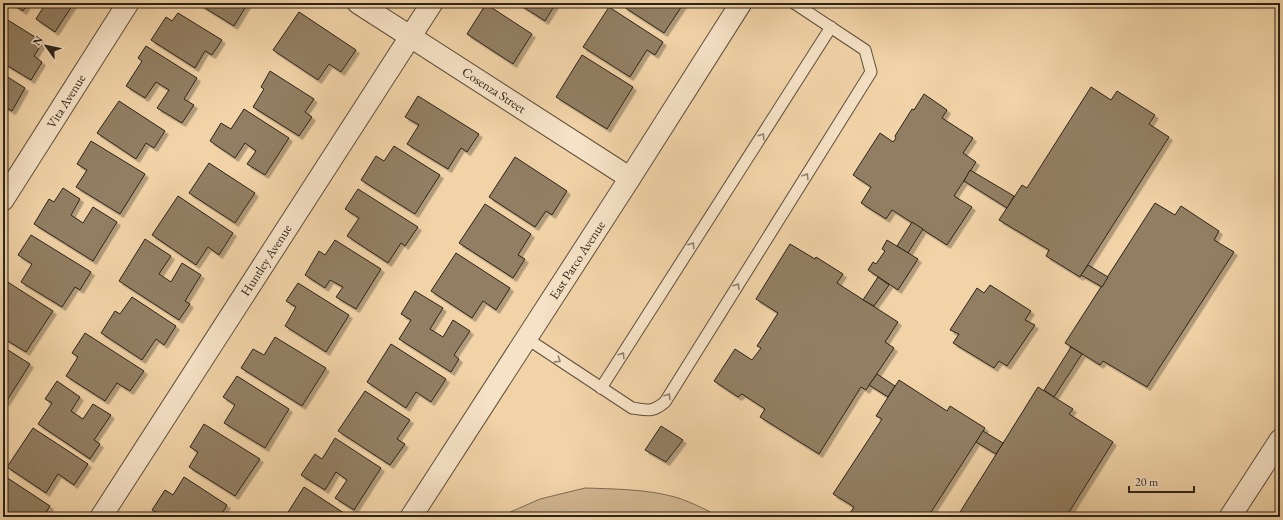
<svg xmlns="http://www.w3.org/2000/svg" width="1283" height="520" font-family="'EB Garamond',serif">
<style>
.green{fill:#d0b58f;stroke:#7e6c54}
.building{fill:#927f63;stroke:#2c2319;filter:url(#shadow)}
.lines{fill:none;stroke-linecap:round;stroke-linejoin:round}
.service-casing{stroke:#5d4f3c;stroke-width:13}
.minor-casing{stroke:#5d4f3c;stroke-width:23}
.service{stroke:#f6e2c6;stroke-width:11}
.minor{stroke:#f6e2c6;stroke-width:21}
.oneway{stroke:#918270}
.labels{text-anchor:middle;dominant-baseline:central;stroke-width:3;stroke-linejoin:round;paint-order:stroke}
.street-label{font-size:13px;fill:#2c2319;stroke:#f6e2c6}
</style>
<defs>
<filter id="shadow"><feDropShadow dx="3.5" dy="3.5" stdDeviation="0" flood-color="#0004"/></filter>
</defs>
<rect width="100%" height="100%" fill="#f1d3a7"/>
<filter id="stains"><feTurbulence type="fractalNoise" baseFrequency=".005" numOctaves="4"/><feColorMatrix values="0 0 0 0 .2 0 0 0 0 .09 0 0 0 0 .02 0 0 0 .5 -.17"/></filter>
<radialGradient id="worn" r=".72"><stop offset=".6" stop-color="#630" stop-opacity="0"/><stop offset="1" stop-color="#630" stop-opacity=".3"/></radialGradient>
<path class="green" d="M585,488C614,489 643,489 671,496C685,499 707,510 720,517H499L540,499Z"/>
<g class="building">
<polygon points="11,3 28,3 23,11"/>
<polygon points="46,3 74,3 55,32 36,19"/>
<polygon points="197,3 248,3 234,26"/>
<polygon points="517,3 556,3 545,21"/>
<polygon points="626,3 684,3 664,33 624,7"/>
<polygon points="486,4 532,34 513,64 467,34"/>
<polygon points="609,7 663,42 655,55 647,50 630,77 583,47"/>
<polygon points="299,12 356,50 341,72 329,64 318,80 273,50"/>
<polygon points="178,13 222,40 212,55 205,51 195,68 151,40 166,17 172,21"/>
<polygon points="3,17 43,42 34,56 42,62 31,80 3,63"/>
<polygon points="146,46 197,78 184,99 194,105 182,123 157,108 169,90 156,82 145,98 126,86 142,61 138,58"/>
<polygon points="582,55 633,87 607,129 556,97"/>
<polygon points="270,71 314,99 305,112 312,117 299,136 253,107 264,89 261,87"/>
<polygon points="3,74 25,88 12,111 3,106"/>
<polygon points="1091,87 1111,100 1117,91 1155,115 1149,124 1169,137 1080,277 1046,256 1049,250 999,220 1022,185 1027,188"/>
<polygon points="924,94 947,110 942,118 973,138 963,153 976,162 954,196 972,207 947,245 892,210 886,219 861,203 871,187 853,175 880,133 893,142 896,138 895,136 912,109 914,110"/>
<polygon points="418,96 479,134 467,152 461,148 448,169 407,144 419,125 405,117"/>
<polygon points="119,101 165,131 154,148 146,143 136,159 97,133"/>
<polygon points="244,109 289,138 265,175 247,164 256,151 245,143 235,158 210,141 221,123 231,129"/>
<polygon points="91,141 145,174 120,214 76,187 87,170 77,164"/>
<polygon points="394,146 440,175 415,214 361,180 376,156 384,161"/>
<polygon points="515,157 567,191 552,215 546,211 535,227 489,197"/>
<polygon points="209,163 255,193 235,223 189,193"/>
<polygon points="970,170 1014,196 1007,208 964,181"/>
<polygon points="63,188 80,199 71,215 83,223 93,207 117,222 93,261 34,224 49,199 54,202"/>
<polygon points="358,189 418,227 405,246 401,243 388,263 347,236 359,218 345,209"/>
<polygon points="178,196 233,233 219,255 208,247 196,265 152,235"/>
<polygon points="1155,203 1175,215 1181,206 1219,231 1214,240 1234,252 1147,387 1103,361 1100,365 1065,343"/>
<polygon points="485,204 531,234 518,255 525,259 513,278 459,243"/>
<polygon points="912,222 923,229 908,253 897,246"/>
<polygon points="31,235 91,272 80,290 75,287 62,307 21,282 32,264 18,255"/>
<polygon points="145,239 171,256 159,274 171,282 182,263 201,275 185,301 190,304 179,320 119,281"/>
<polygon points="335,240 381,269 356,309 336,297 343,287 330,280 325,288 305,275 319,251 325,255"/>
<polygon points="887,240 918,259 898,290 868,270 873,262 876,264 885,251 882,249"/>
<polygon points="790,244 815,259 816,257 843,274 837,283 898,322 885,342 894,348 866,390 861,387 819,454 760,417 765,409 742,394 738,397 714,381 735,349 752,360 761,348 757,346 778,313 756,299"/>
<polygon points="456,253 510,288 496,310 483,301 472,318 431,291"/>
<polygon points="1088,265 1108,277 1102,287 1081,275"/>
<polygon points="878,277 889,285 874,306 863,300"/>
<polygon points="3,279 53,311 26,352 3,338"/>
<polygon points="298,283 349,315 326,352 285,326 296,307 286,301"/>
<polygon points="990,285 1031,311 1025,320 1035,325 1007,366 999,361 994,368 953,343 959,334 950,330 977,288 984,293"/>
<polygon points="415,291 443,308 430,329 443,337 453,320 470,331 454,355 459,359 451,372 399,339 411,320 401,314"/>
<polygon points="132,297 176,326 164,345 156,339 142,360 101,333 115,311 120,314"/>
<polygon points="85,333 144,371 130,391 117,383 105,401 66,376 78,357 72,353"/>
<polygon points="275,337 326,368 302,406 241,368 253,349 264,355"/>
<polygon points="391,344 446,379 431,402 416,392 406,408 367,382"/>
<polygon points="1071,347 1082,354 1054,397 1044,390"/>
<polygon points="8,350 30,364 6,402 3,400 3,357"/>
<polygon points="877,374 895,386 888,397 869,385"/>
<polygon points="237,376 289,409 265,448 224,423 235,405 223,397"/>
<polygon points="899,380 947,411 950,406 985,428 928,517 849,517 848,516 854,507 833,494 882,419 876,416"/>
<polygon points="57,381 80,397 71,411 83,419 93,404 111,415 94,440 100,444 90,459 38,424 52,403 45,399"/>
<polygon points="1038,387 1073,409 1069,414 1113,442 1066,517 957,517"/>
<polygon points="365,391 410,420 397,439 405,444 390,465 338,431"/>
<polygon points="204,424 260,459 235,496 189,467 198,452 190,447"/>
<polygon points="661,426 683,440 666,462 645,450"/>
<polygon points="33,428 88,464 74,485 58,474 46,493 7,467"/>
<polygon points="983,431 1003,443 996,454 976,442"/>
<polygon points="335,438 381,468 354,510 335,498 347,480 336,472 325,490 301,475 315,454 322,459"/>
<polygon points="6,477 50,506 43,517 3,517 3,481"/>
<polygon points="184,477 227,505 220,517 164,517 152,510 165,490 173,495"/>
<polygon points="304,487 350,517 285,517"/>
</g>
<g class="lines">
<g class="service-casing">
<g id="service">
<path d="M526,338L632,408C647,410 652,413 665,402L871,72L865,50L794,3"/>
<polyline points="601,388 831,27"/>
</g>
</g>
<g class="minor-casing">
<g id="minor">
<polyline points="358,3 630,178"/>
<polyline points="3,200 128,3"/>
<polyline points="101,517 432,3"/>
<polyline points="411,517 630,178 741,3"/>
<polyline points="1230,517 1280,440"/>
</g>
</g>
<use href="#service" class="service"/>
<use href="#minor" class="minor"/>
</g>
<defs><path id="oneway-chevron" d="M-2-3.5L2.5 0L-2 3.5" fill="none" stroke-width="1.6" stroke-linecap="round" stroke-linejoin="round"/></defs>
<g class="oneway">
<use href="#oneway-chevron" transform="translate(762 136) rotate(-57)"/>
<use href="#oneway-chevron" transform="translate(806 176) rotate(-58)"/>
<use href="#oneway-chevron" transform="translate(692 245) rotate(-57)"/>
<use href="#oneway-chevron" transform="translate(737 286) rotate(-58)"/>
<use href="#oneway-chevron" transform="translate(622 355) rotate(-57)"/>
<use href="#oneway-chevron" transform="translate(558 360) rotate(33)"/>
<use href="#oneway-chevron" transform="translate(668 396) rotate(-58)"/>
</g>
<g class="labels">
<g class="street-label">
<text transform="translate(494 90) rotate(33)">Cosenza Street</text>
<text transform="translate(66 101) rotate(-58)">Vita Avenue</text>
<text transform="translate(266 260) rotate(-57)">Huntley Avenue</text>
<text transform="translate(577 260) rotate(-57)">East Parco Avenue</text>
</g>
</g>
<rect width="1283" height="520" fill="none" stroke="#f1d3a7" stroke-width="16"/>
<rect x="4" y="4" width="1275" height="512" fill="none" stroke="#2c2319" stroke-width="2"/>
<rect x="8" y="8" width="1267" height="504" fill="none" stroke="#2c2319"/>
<g transform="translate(46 46) rotate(303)" stroke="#f6e2c6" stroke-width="3" paint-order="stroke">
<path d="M0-3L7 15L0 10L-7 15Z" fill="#2c2319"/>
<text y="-6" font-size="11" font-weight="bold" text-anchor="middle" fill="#2c2319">N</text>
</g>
<path d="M1129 486v6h65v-6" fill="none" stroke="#2c2319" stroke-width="2"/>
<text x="1135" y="486" font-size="12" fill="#2c2319" stroke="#f6e2c6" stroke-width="3" paint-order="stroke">20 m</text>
<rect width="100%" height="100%" filter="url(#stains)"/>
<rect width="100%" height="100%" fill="url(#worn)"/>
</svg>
